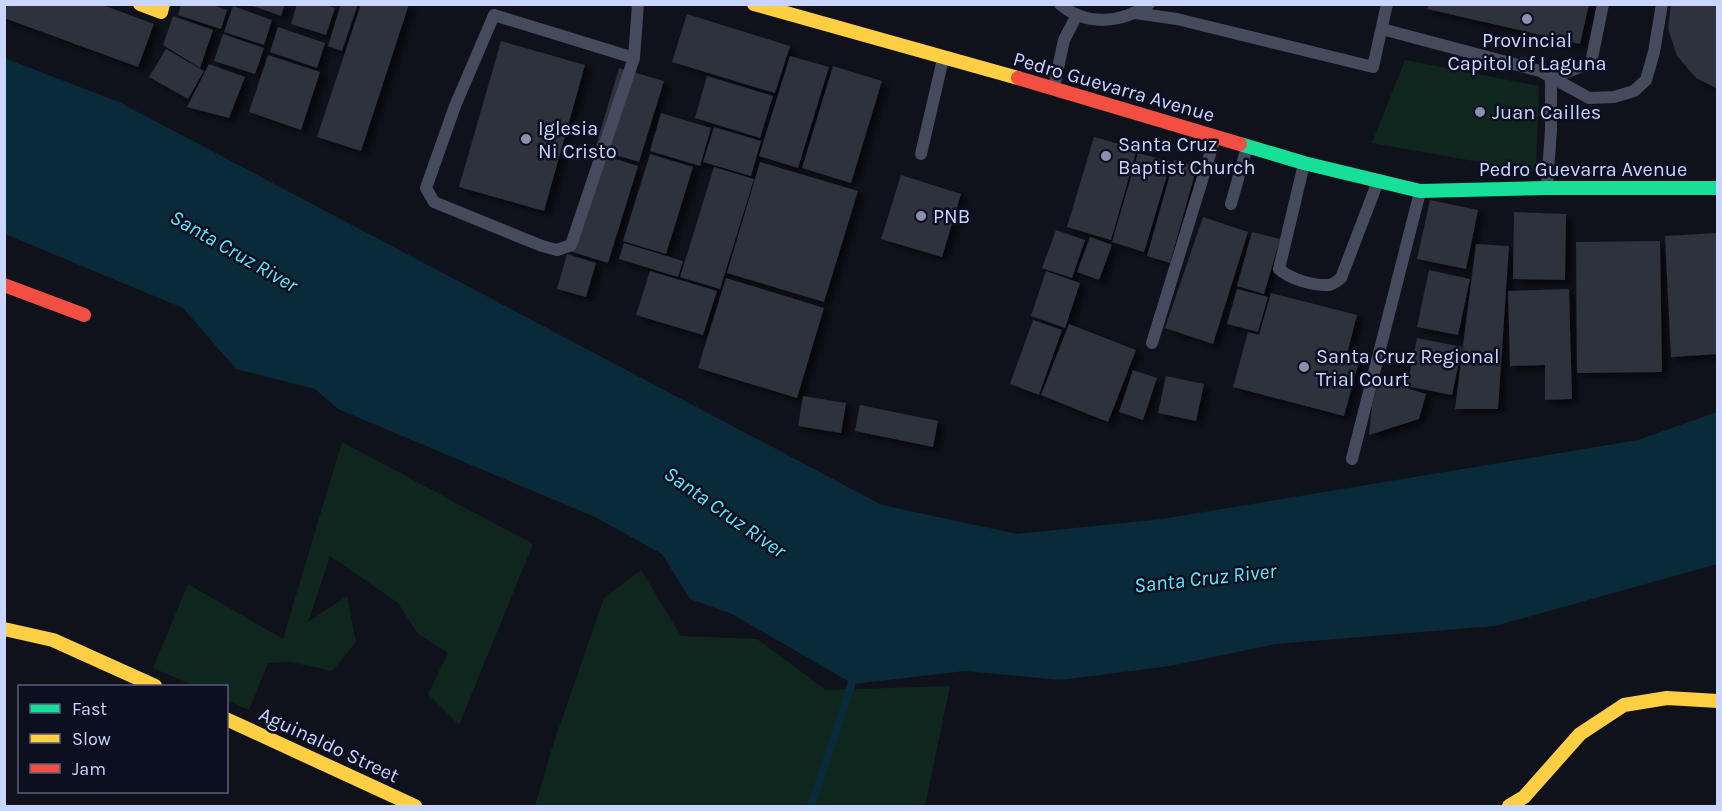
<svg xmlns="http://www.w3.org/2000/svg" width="1722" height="811" font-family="Karla,sans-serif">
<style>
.green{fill:#0f261f}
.water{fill:#092a39}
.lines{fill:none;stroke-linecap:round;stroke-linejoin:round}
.stream{stroke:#092a39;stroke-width:8}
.building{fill:#2d303e;filter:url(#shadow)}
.lane{stroke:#454b5c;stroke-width:12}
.fast{stroke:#16e098;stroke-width:14}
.slow{stroke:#ffcf43;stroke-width:14}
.jam{stroke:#f24e42;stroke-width:14}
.poi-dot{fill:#8991af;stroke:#0c0f1f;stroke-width:2}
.labels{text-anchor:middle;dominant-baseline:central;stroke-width:5;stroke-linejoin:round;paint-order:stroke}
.poi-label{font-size:20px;fill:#cad6ff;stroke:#0c0f1f;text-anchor:start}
.street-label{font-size:20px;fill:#cad6ff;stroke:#0c0f1f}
.water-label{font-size:21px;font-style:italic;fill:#58eaff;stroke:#0c0f1f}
</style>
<defs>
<filter id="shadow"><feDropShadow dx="6" dy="4" stdDeviation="3" flood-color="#0009"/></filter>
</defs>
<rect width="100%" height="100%" fill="#10121b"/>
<g class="green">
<polygon points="1405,60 1539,86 1536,172 1372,143"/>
<polygon points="342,442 533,544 459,725 428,694 448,653 418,634 398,603 330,556 308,622 347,596 356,642 332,671 291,662 268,663 249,710 227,700 226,686 195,686 153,668 188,584 283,639"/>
<polygon points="641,570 681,636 757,639 826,690 950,686 925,806 535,806 552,748 604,598"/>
</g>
<polygon class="water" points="4,58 119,102 882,505 1017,534 1162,519 1638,440 1717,412 1717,564 1495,626 1275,644 1170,666 1060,680 965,671 853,684 732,614 690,599 662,554 595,517 338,409 315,389 236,369 183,308 5,234"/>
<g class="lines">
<polyline class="stream" points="811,806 855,674"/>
</g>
<g class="building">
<polygon points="4,4 100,4 154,24 138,67 4,18"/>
<polygon points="181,4 211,4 227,10 221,29 178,15"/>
<polygon points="247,4 285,4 281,16"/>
<polygon points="297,4 323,4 335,8 326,35 291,24"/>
<polygon points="341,4 358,4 342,51 328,46"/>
<polygon points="361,4 409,4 361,151 317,137"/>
<polygon points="1429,4 1589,4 1580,44 1427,9"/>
<polygon points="1671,4 1718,4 1718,89 1696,78 1677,56 1668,28"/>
<polygon points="233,6 272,20 264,45 224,32"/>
<polygon points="687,14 790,46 775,93 672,62"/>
<polygon points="173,16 213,30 200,68 163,45"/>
<polygon points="278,27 325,43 317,68 270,52"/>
<polygon points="223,34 264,48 255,74 214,61"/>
<polygon points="501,41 585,65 544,211 459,187"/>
<polygon points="166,49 204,71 188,99 149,77"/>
<polygon points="268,55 320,72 301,130 249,112"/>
<polygon points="790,56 829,67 798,168 759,156"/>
<polygon points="209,64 245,77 229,118 187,107"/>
<polygon points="833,66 882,81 851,183 802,168"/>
<polygon points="619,68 664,81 639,162 595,149"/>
<polygon points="707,76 773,96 760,138 695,118"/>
<polygon points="661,113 711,128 700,166 650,151"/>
<polygon points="714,127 761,141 751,176 703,162"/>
<polygon points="1094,137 1137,149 1111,240 1067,227"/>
<polygon points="596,153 638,166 608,263 566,250"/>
<polygon points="1138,153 1171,162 1144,252 1112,242"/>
<polygon points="650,154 693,167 666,254 623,241"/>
<polygon points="1174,160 1197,166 1170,263 1147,256"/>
<polygon points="760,162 858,191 824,302 727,273"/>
<polygon points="714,167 754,179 720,289 680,277"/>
<polygon points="901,175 961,194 942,257 881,239"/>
<polygon points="1430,200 1478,210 1466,269 1417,259"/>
<polygon points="1514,212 1566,214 1565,280 1513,279"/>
<polygon points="1203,217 1248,232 1213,344 1165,328"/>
<polygon points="1056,230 1085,240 1072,278 1042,268"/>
<polygon points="1252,232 1280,239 1264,294 1237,286"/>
<polygon points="1718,233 1718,354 1671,357 1665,236"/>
<polygon points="1090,237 1112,245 1099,280 1077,272"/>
<polygon points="1660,241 1662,372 1577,373 1576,242"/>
<polygon points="624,243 683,261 678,277 619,259"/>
<polygon points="1476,244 1509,246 1498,409 1455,409"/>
<polygon points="567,254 596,263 586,297 557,289"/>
<polygon points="1429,270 1470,279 1458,335 1417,327"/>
<polygon points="650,271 717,291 703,335 636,315"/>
<polygon points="1046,271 1080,283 1065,328 1031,316"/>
<polygon points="726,278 824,308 797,398 698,368"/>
<polygon points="1237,289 1268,297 1258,332 1227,324"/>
<polygon points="1569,289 1572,399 1545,400 1545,365 1510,366 1508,291"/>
<polygon points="1271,293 1357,315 1346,358 1359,361 1344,416 1233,387 1248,332 1259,335"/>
<polygon points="1033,320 1062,330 1039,395 1010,384"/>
<polygon points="1069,324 1136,350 1108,422 1041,395"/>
<polygon points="1417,338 1462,347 1452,395 1407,386"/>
<polygon points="1133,370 1157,378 1143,420 1119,412"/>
<polygon points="1166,376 1204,384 1196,421 1158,413"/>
<polygon points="1379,380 1426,394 1419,419 1369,435 1372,405"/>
<polygon points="803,396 846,403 841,433 798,426"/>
<polygon points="860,405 938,421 933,447 855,431"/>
</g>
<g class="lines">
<g class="lane">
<path d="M1060,4C1086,27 1123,23 1149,4"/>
<polyline points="1135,13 1177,19 1373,67 1387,4"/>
<polyline points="1382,29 1540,71 1589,98 1614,97 1634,91 1646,80 1654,52 1662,4"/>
<polyline points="634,58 494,15 455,106 426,188 434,202 542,246 557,250 571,245 634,58 638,4"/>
<polyline points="1054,87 1064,40 1077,15"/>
<polyline points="921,154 943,59"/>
<path d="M1304,164L1279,269C1290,279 1313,286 1329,285C1334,284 1337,281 1341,278L1377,184"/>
<polyline points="1547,186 1551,130 1551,78 1591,63 1603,4"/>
<polyline points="1231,204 1247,147"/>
<polyline points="1152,343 1215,138"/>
<polyline points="1352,459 1420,192"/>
</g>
<polyline class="fast" points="1240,144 1304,163 1420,191 1547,188 1718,188"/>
<g class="slow">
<polyline points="140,4 161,12 163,4"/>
<polyline points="754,4 1018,78"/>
<polyline points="4,629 53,640 155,686"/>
<polyline points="226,719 415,806"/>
<polyline points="1509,806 1524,797 1580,734 1624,705 1667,698 1718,701"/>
</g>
<g class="jam">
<polyline points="1018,78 1240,144"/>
<polyline points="4,285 84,315"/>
</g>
</g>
<g class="poi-dot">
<circle cx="1527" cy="19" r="6"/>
<circle cx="1480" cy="112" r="6"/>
<circle cx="526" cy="139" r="6"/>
<circle cx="1106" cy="156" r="6"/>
<circle cx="921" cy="216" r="6"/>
<circle cx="1304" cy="367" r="6"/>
</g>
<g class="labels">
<g class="poi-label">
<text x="1527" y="40" text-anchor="middle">Provincial<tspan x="1527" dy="23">Capitol of Laguna</tspan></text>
<text x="1492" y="112">Juan Cailles</text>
<text x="538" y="128">Iglesia<tspan x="538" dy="23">Ni Cristo</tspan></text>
<text x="1118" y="144">Santa Cruz<tspan x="1118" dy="23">Baptist Church</tspan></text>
<text x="933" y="216">PNB</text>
<text x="1316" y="356">Santa Cruz Regional<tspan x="1316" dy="23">Trial Court</tspan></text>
</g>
<g class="street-label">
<text transform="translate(1114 87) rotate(16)">Pedro Guevarra Avenue</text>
<text x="1583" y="169">Pedro Guevarra Avenue</text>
<text transform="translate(329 745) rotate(25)">Aguinaldo Street</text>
</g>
<g class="water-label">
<text transform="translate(234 251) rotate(30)">Santa Cruz River</text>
<text transform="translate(725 512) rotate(35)">Santa Cruz River</text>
<text transform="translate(1205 578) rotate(-6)">Santa Cruz River</text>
</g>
</g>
<rect width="1722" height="811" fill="none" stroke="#cad6ff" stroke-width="12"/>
<rect x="18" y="685" width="210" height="108" fill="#0c0f1f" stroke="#585f79" stroke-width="1.5"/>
<rect x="30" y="704" width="30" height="9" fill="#16e098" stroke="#585f79" stroke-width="1.5"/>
<text x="72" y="715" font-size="18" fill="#cad6ff">Fast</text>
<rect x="30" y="734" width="30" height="9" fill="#ffcf43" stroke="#585f79" stroke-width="1.5"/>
<text x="72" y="745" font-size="18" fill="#cad6ff">Slow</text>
<rect x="30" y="764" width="30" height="9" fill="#f24e42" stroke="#585f79" stroke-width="1.5"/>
<text x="72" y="775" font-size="18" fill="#cad6ff">Jam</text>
</svg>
